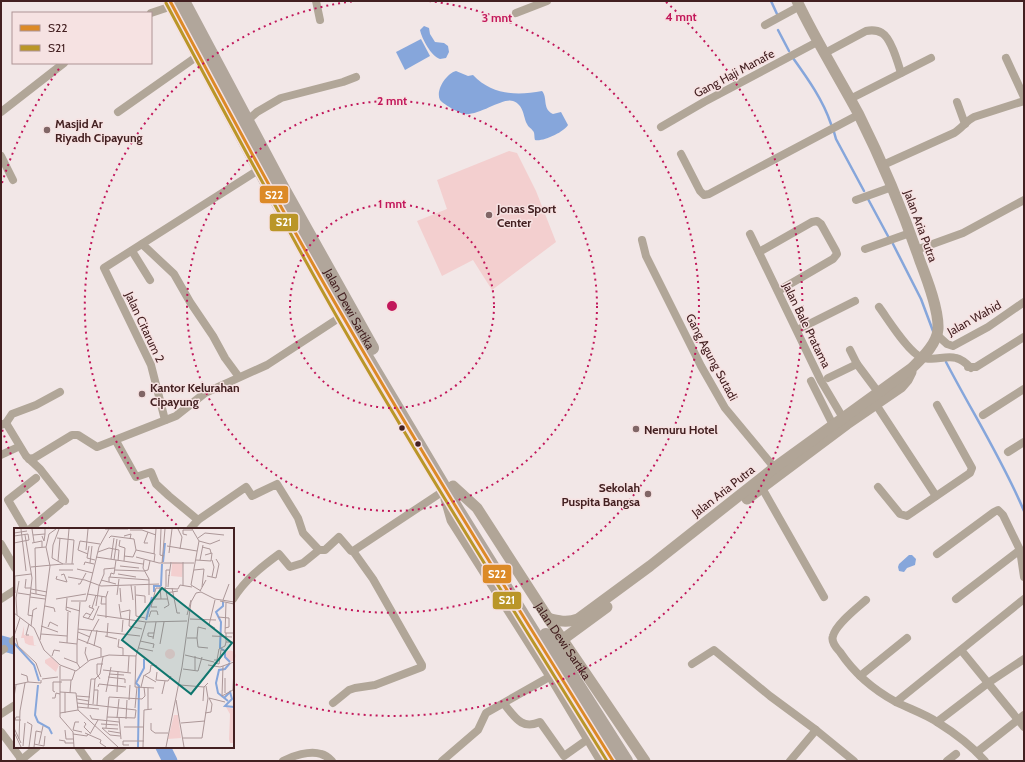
<svg xmlns="http://www.w3.org/2000/svg" width="1025" height="762" font-family="Cabin,sans-serif">
<style>
.green{fill:#f3cfcf}
.water{fill:#86a6db}
.lines{fill:none;stroke-linecap:round;stroke-linejoin:round}
.stream{stroke:#86a6db;stroke-width:2.5}
.river{stroke:#86a6db;stroke-width:15}
.street{stroke:#b1a698;stroke-width:8}
.secondary{stroke:#b1a597;stroke-width:11}
.highway{stroke:#b1a69b;stroke-width:14}
.bus-1-casing{stroke:#f6e2e2;stroke-width:6}
.bus-2-casing{stroke:#f6e2e2;stroke-width:6}
.bus-1{stroke:#dc8a27;stroke-width:3}
.bus-2{stroke:#ba9628;stroke-width:3}
.ring{fill:none;stroke:#c2185b;stroke-width:2;stroke-dasharray:2 4}
.poi-dot{fill:#806666;stroke:#f6e2e2;stroke-width:1.5}
.bus-dot{fill:#432021;stroke:#f6e2e2;stroke-width:1.5}
.labels{text-anchor:middle;dominant-baseline:central;stroke-width:3;stroke-linejoin:round;paint-order:stroke}
.street-label{font-size:12px;fill:#432021;stroke:#f6e2e2}
.poi-label{font-size:12px;font-weight:bold;fill:#432021;stroke:#f6e2e2;text-anchor:start}
.inset-river{fill:none;stroke:#86a6db;stroke-width:2}
.inset-road{fill:none;stroke:#ac9798;stroke-width:1}
.view{fill:#0f766e;fill-opacity:0.15;stroke:#0f766e;stroke-width:2}
.inset-edge{fill:none;stroke:#432021;stroke-width:2}
.centre{fill:#c2185b;stroke:#f6e2e2;stroke-width:2}
.ring-label{font-size:12px;text-anchor:middle;font-weight:bold;fill:#c2185b;stroke:#f6e2e2;stroke-width:3;stroke-linejoin:round;paint-order:stroke}
.line-badge{stroke:#f6e2e2;stroke-width:1.5}
.badge-label{font-size:11px;text-anchor:middle;font-weight:bold;fill:#fff}
</style>
<rect width="100%" height="100%" fill="#f2e7e7"/>
<polygon class="green" points="509,151 517,153 536,191 556,242 492,290 473,260 442,276 417,221 447,209 437,180"/>
<g class="water">
<path d="M424,26L429,28L430,34L435,42L444,43L448,46L449,52L446,58L440,59C431,56 422,39 420,30Z"/>
<polygon points="421,39 430,56 405,70 396,52"/>
<path d="M456,71L468,76L473,75C492,95 517,96 542,91C548,98 542,109 553,114L561,112L568,125C564,132 543,142 535,140C534,137 535,133 533,131C531,128 528,127 527,124C523,116 524,105 513,101C503,97 479,116 464,114C459,113 443,104 440,100C435,90 447,73 456,71Z"/>
<polygon points="909,555 912,555 916,559 915,565 907,568 904,572 899,571 898,567 899,564"/>
</g>
<g class="lines">
<g class="stream">
<polyline points="771,1 777,14"/>
<polyline points="778,30 789,51"/>
<path d="M793,58C808,79 823,100 831,124"/>
<polyline points="834,132 836,139 864,191"/>
<polyline points="868,199 889,238"/>
<polyline points="893,244 921,299 933,331"/>
<path d="M946,362C972,412 1002,459 1024,511"/>
</g>
<g class="river">
<polyline points="1,643 15,647"/>
<polyline points="163,747 170,761"/>
</g>
<g class="street">
<polyline points="316,1 320,20"/>
<polyline points="151,13 172,6"/>
<polyline points="516,13 547,1"/>
<polyline points="765,25 800,6"/>
<path d="M825,53L866,31C871,30 877,30 882,33C891,38 898,63 901,73"/>
<polyline points="1006,58 1024,97"/>
<polyline points="850,99 931,58"/>
<polyline points="957,102 965,124"/>
<polyline points="1,112 64,63"/>
<polyline points="118,112 199,55"/>
<polyline points="247,121 257,112 281,98 343,82 356,77"/>
<polyline points="661,127 704,102 819,41"/>
<polyline points="681,154 700,191 704,195 709,194 858,115"/>
<polyline points="1,156 13,180"/>
<path d="M883,165L954,133C962,128 966,121 974,117L1024,101"/>
<polyline points="856,200 892,187"/>
<polyline points="750,234 821,381 846,423"/>
<polyline points="642,240 646,256 701,366 725,408 778,472"/>
<polyline points="142,244 174,274 190,302 213,336 225,358 239,377"/>
<polyline points="865,249 910,233"/>
<polyline points="916,250 963,233 1024,200"/>
<polyline points="132,251 150,280"/>
<polyline points="759,252 812,222 817,221 821,224 836,251 837,254 833,259 778,291"/>
<path d="M879,307C888,319 908,352 921,357C932,362 945,355 956,358C961,359 967,364 971,368"/>
<polyline points="797,330 855,301"/>
<polyline points="937,335 947,344 953,346 988,327 1024,302"/>
<polyline points="850,350 857,364 878,392"/>
<polyline points="968,367 976,367 1024,337"/>
<polyline points="828,378 857,364"/>
<polyline points="811,381 833,425"/>
<polyline points="873,400 936,496"/>
<polyline points="983,415 1024,389"/>
<polyline points="165,420 151,365 104,268 260,169"/>
<polyline points="6,423 26,456 40,469 65,501"/>
<polyline points="1,425 6,423 12,414 36,405 60,392"/>
<polyline points="116,441 136,477 151,472 156,484 169,496 198,520"/>
<polyline points="1008,452 1024,442"/>
<polyline points="1,455 16,448"/>
<polyline points="29,459 34,458 72,435 78,435 97,447 176,416 205,393 267,365 342,316"/>
<polyline points="878,487 900,514 907,516 970,473 972,468 937,405"/>
<polyline points="762,488 824,597"/>
<polyline points="25,529 8,500 36,478"/>
<polyline points="30,529 60,504"/>
<polyline points="190,529 198,520 246,487 252,496 277,484 298,518 303,533 319,550 325,550 339,537 351,551 353,551 445,490"/>
<polyline points="1,544 15,568"/>
<polyline points="937,554 994,512 998,510 1003,515 1020,550 1024,577"/>
<polyline points="1,599 15,590"/>
<path d="M233,599C246,579 260,568 279,554L290,567L303,563L319,550"/>
<polyline points="956,599 1020,550"/>
<path d="M866,600C857,608 836,624 833,636C831,641 836,648 840,652C854,673 874,690 896,702C910,709 925,714 937,722C953,732 973,747 985,761"/>
<polyline points="13,641 15,639"/>
<polyline points="961,650 1024,727"/>
<polyline points="1,651 4,649"/>
<polyline points="692,664 714,650 770,696 816,730 854,761"/>
<polyline points="860,676 907,638"/>
<polyline points="896,702 1024,599"/>
<polyline points="333,703 349,690 355,688 375,685 422,667 422,665 373,579 353,551"/>
<path d="M504,704C515,717 521,730 540,722L564,756L588,739"/>
<polyline points="1,714 15,705"/>
<polyline points="937,722 988,683 1024,659"/>
<polyline points="1,732 22,760"/>
<polyline points="78,747 88,761"/>
<polyline points="977,752 1024,715"/>
<polyline points="20,761 37,747"/>
<polyline points="106,761 123,747"/>
<path d="M283,761C292,756 310,750 321,754C325,755 329,758 332,761"/>
<polyline points="442,761 478,730 486,713 551,676"/>
<polyline points="790,761 816,730"/>
<polyline points="947,761 956,754"/>
</g>
<g class="secondary">
<path id="s1" d="M453,486L477,508L548,618L645,761"/>
<polyline points="446,495 446,499 452,520 551,676 602,761"/>
<polyline points="747,499 847,424 901,387 907,380 911,372"/>
<path d="M548,618C558,621 567,623 578,619L650,566L774,468L912,368C922,358 937,344 938,329C939,310 927,279 920,261C903,211 882,161 858,113C838,76 815,39 797,1"/>
<polyline points="562,640 607,607"/>
</g>
<g class="highway">
<polyline points="170,1 272,192 342,316 458,511 613,761"/>
<path id="s2" d="M183,1L282,187L372,348"/>
<polyline points="546,635 626,761"/>
</g>
<g class="bus-1-casing">
<path id="bus-1" d="M170,1C226,106 282,212 342,315C429,466 521,613 613,761"/>
</g>
<g class="bus-2-casing">
<path id="bus-2" d="M166,3C222,108 278,213 337,317C423,467 516,614 607,761"/>
</g>
<use href="#bus-1" class="bus-1"/>
<use href="#bus-2" class="bus-2"/>
</g>
<g class="ring">
<circle cx="392" cy="306" r="102"/>
<circle cx="392" cy="306" r="205"/>
<path d="M181 529A307 307 0 0 1 355 1M429 1A307 307 0 1 1 234 569"/>
<path d="M49 529A409 409 0 0 1 2 429M2 183A409 409 0 0 1 61 66M666 2A409 409 0 0 1 235 684"/>
</g>
<g class="poi-dot">
<circle cx="47" cy="130" r="4"/>
<circle cx="489" cy="215" r="4"/>
<circle cx="142" cy="394" r="4"/>
<circle cx="636" cy="429" r="4"/>
<circle cx="648" cy="494" r="4"/>
</g>
<g class="bus-dot">
<circle cx="402" cy="428" r="3.5"/>
<circle cx="418" cy="444" r="3.5"/>
</g>
<g class="labels">
<g class="street-label">
<text transform="translate(734 73) rotate(-28)">Gang Haji Manafe</text>
<text transform="translate(921 226) rotate(70)">Jalan Aria Putra</text>
<text stroke="none"><textPath href="#s2" startOffset="350">Jalan Dewi Sartika</textPath></text>
<text transform="translate(974 318) rotate(-29)">Jalan Wahid</text>
<text transform="translate(807 325) rotate(64)">Jalan Bale Pratama</text>
<text transform="translate(145 327) rotate(65)">Jalan Citarum 2</text>
<text transform="translate(712 357) rotate(62)">Gang Agung Sutadi</text>
<text transform="translate(723 491) rotate(-38)">Jalan Aria Putra</text>
<text stroke="none"><textPath href="#s1" startOffset="191">Jalan Dewi Sartika</textPath></text>
</g>
<g class="poi-label">
<text x="55" y="123">Masjid Ar<tspan x="55" dy="14">Riyadh Cipayung</tspan></text>
<text x="497" y="208">Jonas Sport<tspan x="497" dy="14">Center</tspan></text>
<text x="150" y="387">Kantor Kelurahan<tspan x="150" dy="14">Cipayung</tspan></text>
<text x="644" y="429">Nemuru Hotel</text>
<text x="640" y="487" text-anchor="end">Sekolah<tspan x="640" dy="14">Puspita Bangsa</tspan></text>
</g>
</g>
<g transform="translate(14 528)">
<rect width="220" height="220" fill="#f2e7e7"/>
<path d="M158,34L169,35L168,49L157,48ZM10,98V107L19,108L20,117L23,118L15,117L11,115L10,110H7ZM151 126a5 5 0 1 1 10 0a5 5 0 1 1-10 0ZM210.5 128a5.5 5.5 0 1 1 11 0a5.5 5.5 0 1 1-11 0ZM37,129L45,137L42,144L31,135V132ZM212,179L220,181V215H216L215,211L216,186ZM160,187H164L167,210L154,211Z" fill="#f3cfcf"/>
<path class="inset-river" d="M149,34L151,15M147,58L148,36M140,64V58H147M209,74V78L202,84L207,94L206,120L211,123V129L216,134M132,92L138,69M0,115L20,137L25,153M24,157L21,187L24,194L35,200L38,206M210,170L216,164L218,171L211,178L220,179M214,173L204,165L202,155L205,142L211,141L216,135M124,219L125,158L122,155L130,140V131"/>
<path class="inset-road" d="M7,1L12,43M18,1L20,14M45,1L39,17L38,30L49,36H60M91,1H114M147,1L146,27L150,28M164,1L168,9L166,21M178,1L185,13L177,57L187,63M116,2H128L142,7M0,5L13,3M11,7L18,50L14,87L19,88M19,7L31,6V1M173,7L169,6V2H178M0,8L14,6L15,12L0,15M28,8L30,13L31,6M110,8L117,6L116,11M43,10L60,12L58,36M95,10L97,8L120,11L122,22M184,10L191,5L210,7M106,12L105,18L111,20L110,33M185,13L196,16L206,12M18,15L28,13V19M134,15H130L134,4M75,18L73,30L81,32M153,18L183,23M188,19L196,21L197,25M72,22L74,1M122,22L141,26L140,34M84,24L95,20L105,22L104,33M155,25L158,1M74,26L64,22L66,13L86,16M140,26L142,1M110,28L119,29L122,22M82,29L129,36M122,29L145,35H180M97,31L100,10M100,32L103,11M130,32L129,40L135,51V67M182,32L197,33L198,25L191,27M186,32L189,17M198,32L200,39L198,49M44,33L46,10M52,35L55,1M76,35L78,18M148,35L151,1M70,37L71,34L80,36M36,38L32,19L35,6L42,1M106,38L125,40M17,39L49,36M63,41L79,45M45,42H59M101,42L130,43L134,42L136,33M180,42L190,41L188,59M90,46V41L101,40M104,46L122,49M1,48L17,46M43,48L42,51L53,54L50,46L47,47M155,48L157,34M193,48L202,50L205,36L202,31M54,49L71,52L87,58L145,56M96,49L97,45L100,46L102,32M12,51L11,60H17M87,52L102,56M95,54V49L135,52M64,56H66L72,45M117,57L119,72M85,58L90,46M121,58L122,88L131,90M169,58V34M146,59L147,71M152,59V42H156M154,59L155,47M106,60L107,74M158,60L163,85H166M17,61L33,64M186,63L192,52M1,65V48M4,65L17,67M17,65L32,68M152,65L164,63M22,66L21,20L32,19M73,66L92,69M103,67L105,51M122,67L131,68V75M88,68L87,76H92M16,69L31,71M53,70L52,82L57,84M42,71L72,66M139,71H154M209,72L215,56M57,73H72M72,73L85,19L95,1M206,73L220,76M212,75L211,105H220M105,76L107,90M31,78L40,80L41,84M82,78L85,58M52,79L66,83M143,79H137L142,60L164,61L166,57L178,59M78,80L82,67M150,80L155,77L151,59M107,84L116,82L115,98L128,101M0,85L20,100L30,122L46,137L62,143L76,132L95,127L122,128L132,94L173,93M3,87L2,70L5,53M77,87L72,85L69,89L79,92L85,78M83,87L132,94M173,87L177,72M135,89L137,83H143L144,87M204,89L215,90V99L211,100M92,90V69L94,63M74,91L80,81L75,79L76,77M176,91L202,92M17,98L19,82L23,80M27,98L44,104M34,99L36,94L44,98M201,100L195,97L201,72M64,101L126,108M79,102L85,91M64,104L76,109M108,104L109,92M212,105V114H219M27,106L53,108M15,107H12L15,96M0,108L6,90M91,108L103,111M93,108L94,95M198,108L218,109M139,109L134,108V105H140M2,110L4,118L22,135L27,149M173,110H183L184,119L194,120M183,110L184,99L192,101M64,111L87,120V129M105,111L104,119L109,120V127M139,111L142,94M26,112L36,38M126,113L140,116L139,120M45,114L63,116M53,115L54,84M73,116L78,102M146,116L150,94M80,118L83,102M72,119L71,125L74,133M125,120L139,123M171,127L200,134M38,128L40,122L46,123M122,128L121,159L140,160M50,130L63,135M200,132H203L205,121L211,118L212,114M200,135L205,136L207,122H210M194,137L206,139L220,134M46,138V189L59,204L60,219M66,140L63,135V116L66,74M169,141L184,143L188,129M89,142L117,145M181,142V128M114,144L115,128M143,144L142,152L154,153L157,148M7,146L13,148L14,154M95,146L110,147M131,147L136,144L137,137L143,138M94,149L111,151V155M28,151L44,149M86,151L83,146V136H89M47,152H58L61,143M0,157L14,154L27,155V152M166,157L190,159L194,155M84,159L85,156L112,159M127,159L130,147L142,154M134,160V181M80,162H84L83,177M219,162L220,139M41,164L39,163V154H48M46,164L62,165L64,182L104,219M51,164V185M92,164L97,139M103,164L104,143M56,165L57,152M211,165V150M148,166L151,153M63,168L76,169M208,168L209,138M208,168L219,162M0,169L2,157M38,170H41L42,165L46,166M195,170L211,174M63,171L75,173M115,172L116,157M162,172L170,219M189,173L190,159M63,175L122,182L121,190L93,189M79,176L81,151L86,146L89,129M63,179L85,181M74,180L77,151H81M121,180L123,159M46,185L64,182M191,185L197,184L198,176L195,170M76,187L78,191L105,194M6,189H2L1,192H7M103,190L105,171M105,190L107,211M112,191L113,172M13,194L18,197L15,219M65,194H61L59,202L68,204M70,194L72,196L70,199L76,205M137,195V202L141,205H154M167,195L191,193M87,196L104,197M110,199H130M0,200L7,215M88,200L96,207L106,208M88,200L104,201M92,200L95,169L128,171L131,168L130,159M51,202L52,211H60M94,203L106,205M0,204L7,219M71,205L87,212L86,215L92,219M59,206L73,208L74,206M76,206L84,192M169,210H188L194,170L192,158M5,211L6,183L11,155M45,212L51,213V215H60M20,216L30,218L31,208M25,216L29,198M115,217H109V213H130M9,218L11,195M20,219L22,203L27,204M129,219L130,182L138,181M152,219L168,139L177,74L182,65L187,64L201,71L220,74"/>
<path class="view" d="M148,60L218,115L177,166L108,112Z"/>
<rect width="220" height="220" class="inset-edge"/>
</g>
<circle cx="392" cy="306" r="6" class="centre"/>
<g class="ring-label">
<text x="681" y="21">4 mnt</text>
<text x="497" y="22">3 mnt</text>
<text x="392" y="105">2 mnt</text>
<text x="392" y="208">1 mnt</text>
</g>
<g class="line-badge">
<rect x="259" y="185" width="30" height="19" rx="4" fill="#dc8a27"/>
<rect x="269" y="213" width="30" height="19" rx="4" fill="#ba9628"/>
<rect x="482" y="564" width="30" height="20" rx="4" fill="#dc8a27"/>
<rect x="492" y="591" width="30" height="19" rx="4" fill="#ba9628"/>
</g>
<g class="badge-label">
<text x="274" y="199">S22</text>
<text x="284" y="226">S21</text>
<text x="497" y="578">S22</text>
<text x="507" y="604">S21</text>
</g>
<rect width="1025" height="762" fill="none" stroke="#432021" stroke-width="4"/>
<rect x="12" y="12" width="140" height="52" fill="#f6e2e2" stroke="#ae9495"/>
<rect x="20" y="25" width="20" height="6" fill="#dc8a27" stroke="#ae9495"/>
<text x="48" y="32" font-size="12" fill="#432021">S22</text>
<rect x="20" y="45" width="20" height="6" fill="#ba9628" stroke="#ae9495"/>
<text x="48" y="52" font-size="12" fill="#432021">S21</text>
</svg>
